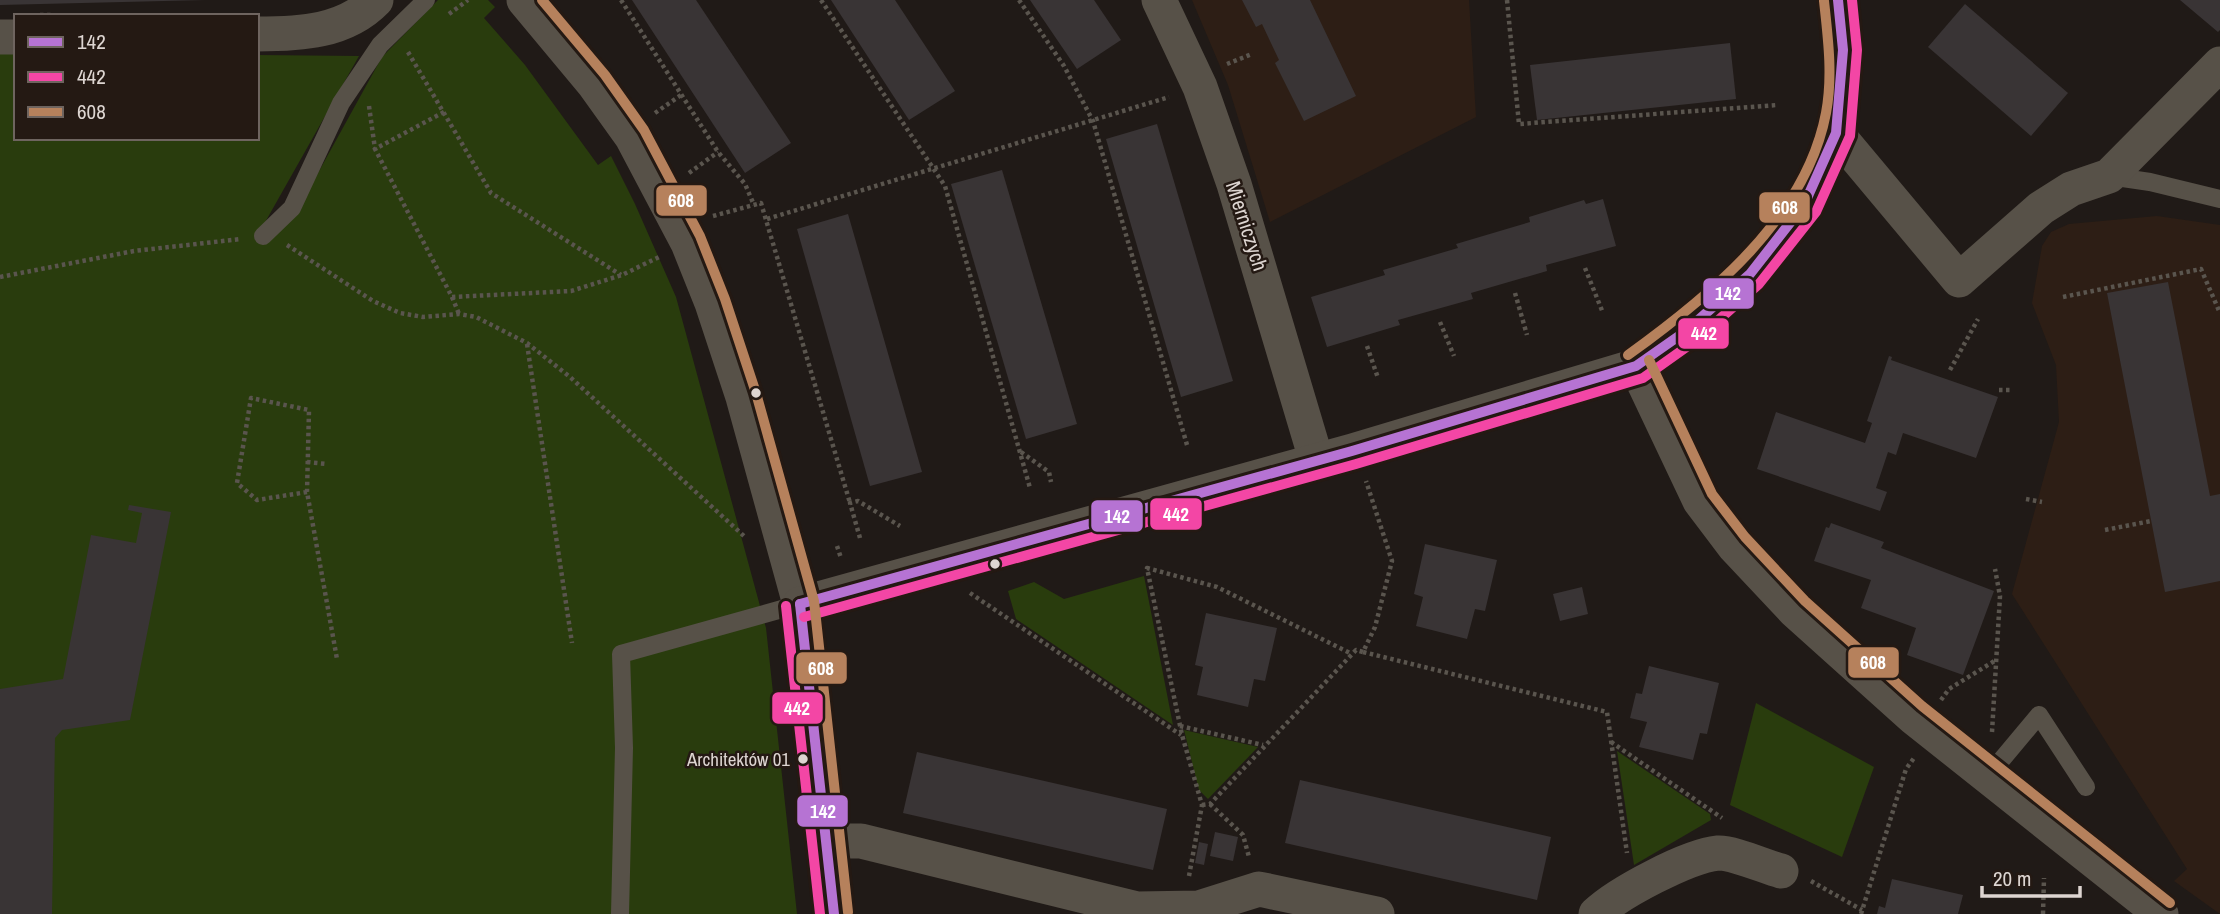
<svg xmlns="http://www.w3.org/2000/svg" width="2220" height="914" font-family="'Archivo Narrow',sans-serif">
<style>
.built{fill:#2d1e15}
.green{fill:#293c0d}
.building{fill:#393435}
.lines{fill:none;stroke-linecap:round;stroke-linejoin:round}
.path{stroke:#5a554e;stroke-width:4.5;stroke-dasharray:3.5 3.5;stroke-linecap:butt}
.lane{stroke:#575148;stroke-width:18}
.street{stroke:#575148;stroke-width:35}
.bus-1-casing{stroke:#241913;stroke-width:16}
.bus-2-casing{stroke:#241913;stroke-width:16}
.bus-3-casing{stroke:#241913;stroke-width:16}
.bus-1{stroke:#b673d3;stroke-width:10}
.bus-2{stroke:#f346a5;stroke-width:10}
.bus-3{stroke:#b6815c;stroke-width:10}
.bus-dot{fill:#ddd5d1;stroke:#241913;stroke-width:2.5}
.labels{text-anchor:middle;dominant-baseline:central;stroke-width:5;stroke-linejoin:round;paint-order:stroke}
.bus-label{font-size:19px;fill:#ddd5d1;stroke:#241913;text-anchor:end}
.street-label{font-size:21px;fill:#ddd5d1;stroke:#241913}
.line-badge{stroke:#241913;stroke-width:2.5}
.badge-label{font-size:19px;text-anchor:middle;font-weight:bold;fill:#fff}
</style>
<rect width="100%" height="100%" fill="#201a17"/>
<g class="built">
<polygon points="1192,0 1469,0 1476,117 1270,222 1228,85"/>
<polygon points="2157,216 2220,225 2220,914 2174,881 2187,869 2012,594 2059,422 2056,365 2032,303 2042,246 2051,232 2069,224"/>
</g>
<g class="green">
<polygon points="438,0 488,0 495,7 484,18 525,65 598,165 611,156 635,204 676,297 766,628 797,914 0,914 0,54 16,54 16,138 257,138 257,55 359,56 259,233 297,211 382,57"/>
<polygon points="1144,576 1173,725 1016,619 1008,591 1034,582 1064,599"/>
<polygon points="1756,703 1874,767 1842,857 1730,805"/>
<polygon points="1184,730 1258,747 1208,799 1199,790"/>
<polygon points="1617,751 1710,814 1711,820 1634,865"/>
</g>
<g class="building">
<polygon points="0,0 205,0 0,5"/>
<polygon points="632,0 696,0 791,143 745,173"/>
<polygon points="831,0 895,0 955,91 909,120"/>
<polygon points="1030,0 1094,0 1121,40 1077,69"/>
<polygon points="1242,0 1310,0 1356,96 1304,121 1275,63 1279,60 1262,24 1256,27"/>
<polygon points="2180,0 2220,0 2220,30 2218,32"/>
<polygon points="1965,4 2068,93 2031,136 1928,47"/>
<polygon points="1730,43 1736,99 1537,120 1530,65"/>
<polygon points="1157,124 1233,381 1181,397 1106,139"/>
<polygon points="1002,170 1077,424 1026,439 951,184"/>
<polygon points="1603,199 1616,246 1546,265 1547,271 1471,293 1473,299 1398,320 1400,325 1327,347 1311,297 1385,275 1383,270 1458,248 1456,244 1530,222 1529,217 1584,200 1586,204"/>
<polygon points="848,214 922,472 870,486 797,229"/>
<polygon points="2168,282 2210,496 2220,494 2220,581 2165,592 2107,293"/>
<polygon points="1889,356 1892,357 1891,360 1998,397 1976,458 1903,433 1896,455 1888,452 1876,488 1887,492 1880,511 1757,469 1776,412 1865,443 1872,423 1867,421"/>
<polygon points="129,505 171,512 130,720 62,730 55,738 52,914 0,914 0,689 63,679 91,535 136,543 142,513 128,510"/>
<polygon points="1831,523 1884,542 1881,548 1994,591 1963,675 1907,655 1916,628 1861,608 1871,580 1814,561 1826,527 1829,528"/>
<polygon points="1425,544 1497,560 1485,611 1475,609 1467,639 1416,626 1423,597 1414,594"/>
<polygon points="1582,587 1588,614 1560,621 1553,594"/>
<polygon points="1206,613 1277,628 1265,681 1254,679 1248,707 1197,695 1203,667 1195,665"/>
<polygon points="1649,666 1719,683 1707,734 1700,733 1693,760 1639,747 1647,722 1630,718 1636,693 1642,694"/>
<polygon points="917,752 1167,809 1153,870 903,813"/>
<polygon points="1300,780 1551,837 1537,900 1285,843"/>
<polygon points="1215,832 1238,837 1233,861 1210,856"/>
<polygon points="1199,842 1208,844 1204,865 1195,863"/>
<polygon points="1892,879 1963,895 1958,914 1877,914 1879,906 1885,908"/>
</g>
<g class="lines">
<g class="path">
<polyline points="621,0 718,152 745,184 754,205"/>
<polyline points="821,0 945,186 1030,488"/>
<polyline points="1019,0 1064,66 1093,121 1187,445"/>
<polyline points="1507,0 1519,124 1777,105"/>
<polyline points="449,14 468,0"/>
<polyline points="40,15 134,16"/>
<polyline points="408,52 491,193 621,275"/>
<polyline points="1227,64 1252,54"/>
<polyline points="369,106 375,149"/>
<polyline points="444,112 375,149 452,297 571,291 622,275 659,257"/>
<polyline points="655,113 681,95"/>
<polyline points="689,173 718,152"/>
<polyline points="713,216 761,203 850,503"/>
<polyline points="767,219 1169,97"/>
<polyline points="287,245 373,301 400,313 423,317 459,314 476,317 527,343 570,377 745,537"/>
<polyline points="1585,268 1603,313"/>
<polyline points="0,277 134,251 241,239"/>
<polyline points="1515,293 1527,335"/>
<polyline points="452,297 459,314"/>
<polyline points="2063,297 2201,269 2220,313"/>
<polyline points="1440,322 1454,356"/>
<polyline points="527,344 572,643"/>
<polyline points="1367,346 1378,378"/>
<polyline points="1950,370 1978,319"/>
<polyline points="1999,390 2012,390"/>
<polyline points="1021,452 1049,472 1051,482"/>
<polyline points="307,462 327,464"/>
<polyline points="307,492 257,500 237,483 251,398 309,410 307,492 337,659"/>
<polyline points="2026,499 2042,502"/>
<polyline points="2105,530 2151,521"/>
<polyline points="860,538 850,503 858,501 900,526"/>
<polyline points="837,546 841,558"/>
<polyline points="970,593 1181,735"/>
<polyline points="1363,652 1607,712 1627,853"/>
<polyline points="1941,700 1949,689 1996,660"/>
<polyline points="1180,726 1263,745"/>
<polyline points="1992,732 2000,596 1995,569"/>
<polyline points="1611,742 1722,818"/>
<polyline points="1210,804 1243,835 1249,857"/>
<polyline points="1202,805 1210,804 1356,650 1363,652 1375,627 1392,561 1366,481"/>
<polyline points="1189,876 1202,805 1182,735 1147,568 1217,587 1352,654"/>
<polyline points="1811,881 1862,910"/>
<polyline points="1861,914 1906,769 1914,758"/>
<polyline points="2043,914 2044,878"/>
</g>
<g class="lane">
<polyline points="2109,176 2150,182 2220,199"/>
<polyline points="263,236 292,208 341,103 380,45 426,0"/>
<polyline points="1988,776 2039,715 2086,787"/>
<polyline points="620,914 624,748 621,654 800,604"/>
</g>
<g class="street">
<polyline points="524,0 594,84 632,137 688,243 712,303 743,397 800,604 834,914"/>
<polyline points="1159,0 1200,87 1234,184 1316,459"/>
<path d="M257,34C300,34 345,32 376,0"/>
<polyline points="0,37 16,37"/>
<polyline points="1836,133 1959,280 2041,208 2071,189 2109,176 2220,64"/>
<polyline points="1636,366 1700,501 1734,546 1795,611 1913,717 2161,914"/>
<polyline points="800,604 1352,451 1636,366 1686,331 1750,274 1804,205 1836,133 1843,50 1838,0"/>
<polyline points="826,841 861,841 1137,909 1199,908 1259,889 1377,914"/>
<path d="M1596,914C1618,893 1688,856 1718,853C1732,852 1766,867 1781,871"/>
</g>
<g class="bus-1-casing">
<g id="bus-1">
<polyline points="800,604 1352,451 1636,366 1686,331 1750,274 1804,205 1836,133 1843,50 1838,0"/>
<polyline points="800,604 834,914"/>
</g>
</g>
<g class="bus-2-casing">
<g id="bus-2">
<polyline points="786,606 820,914"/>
<polyline points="804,617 1356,464 1643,378 1695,341 1759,284 1816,212 1850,136 1857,50 1852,0"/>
</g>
</g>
<g class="bus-3-casing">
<g id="bus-3">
<polyline points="542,0 605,75 644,130 700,236 725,299 756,393 814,601 848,912"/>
<path d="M1628,355C1710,296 1806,218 1826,113C1833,76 1828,38 1824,1"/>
<polyline points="1649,360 1712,494 1745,537 1805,601 1922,706 2170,903"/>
</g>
</g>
<use href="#bus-1" class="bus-1"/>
<use href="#bus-2" class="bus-2"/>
<use href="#bus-3" class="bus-3"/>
</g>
<g class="bus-dot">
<circle cx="756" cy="393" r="6"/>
<circle cx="995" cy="564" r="6"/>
<circle cx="803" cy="759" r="6"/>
</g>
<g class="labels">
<g class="bus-label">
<text x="790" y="759">Architektów 01</text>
</g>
<g class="street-label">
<text transform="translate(1247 226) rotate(72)">Mierniczych</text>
</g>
</g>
<g class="line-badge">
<rect x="655" y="184" width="53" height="33" rx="7" fill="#b6815c"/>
<rect x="1758" y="191" width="53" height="33" rx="7" fill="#b6815c"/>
<rect x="1702" y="277" width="53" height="33" rx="7" fill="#b673d3"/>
<rect x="1677" y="317" width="53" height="33" rx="7" fill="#f346a5"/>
<rect x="1149" y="497" width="54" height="34" rx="7" fill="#f346a5"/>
<rect x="1090" y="499" width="54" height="34" rx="7" fill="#b673d3"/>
<rect x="1847" y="646" width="53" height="33" rx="7" fill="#b6815c"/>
<rect x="795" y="651" width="53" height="34" rx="7" fill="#b6815c"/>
<rect x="771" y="691" width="53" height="34" rx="7" fill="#f346a5"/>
<rect x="796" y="794" width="53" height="34" rx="7" fill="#b673d3"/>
</g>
<g class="badge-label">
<text x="681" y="207">608</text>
<text x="1785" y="214">608</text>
<text x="1728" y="300">142</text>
<text x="1704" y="340">442</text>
<text x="1176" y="521">442</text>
<text x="1117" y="523">142</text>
<text x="1873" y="669">608</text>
<text x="821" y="675">608</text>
<text x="797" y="715">442</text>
<text x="823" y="818">142</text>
</g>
<rect x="14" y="14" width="245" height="126" fill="#241913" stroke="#6e645f" stroke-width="2"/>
<rect x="28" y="37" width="35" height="10" fill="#b673d3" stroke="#6e645f" stroke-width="2"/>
<text x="77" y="49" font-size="21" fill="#ddd5d1">142</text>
<rect x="28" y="72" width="35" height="10" fill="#f346a5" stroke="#6e645f" stroke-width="2"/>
<text x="77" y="84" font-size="21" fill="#ddd5d1">442</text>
<rect x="28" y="107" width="35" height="10" fill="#b6815c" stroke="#6e645f" stroke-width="2"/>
<text x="77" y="119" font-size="21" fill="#ddd5d1">608</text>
<path d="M1982 886v10h98v-10" fill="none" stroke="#ddd5d1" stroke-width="3.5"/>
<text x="1993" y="886" font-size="21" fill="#ddd5d1" stroke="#241913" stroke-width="5" paint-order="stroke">20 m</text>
</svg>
